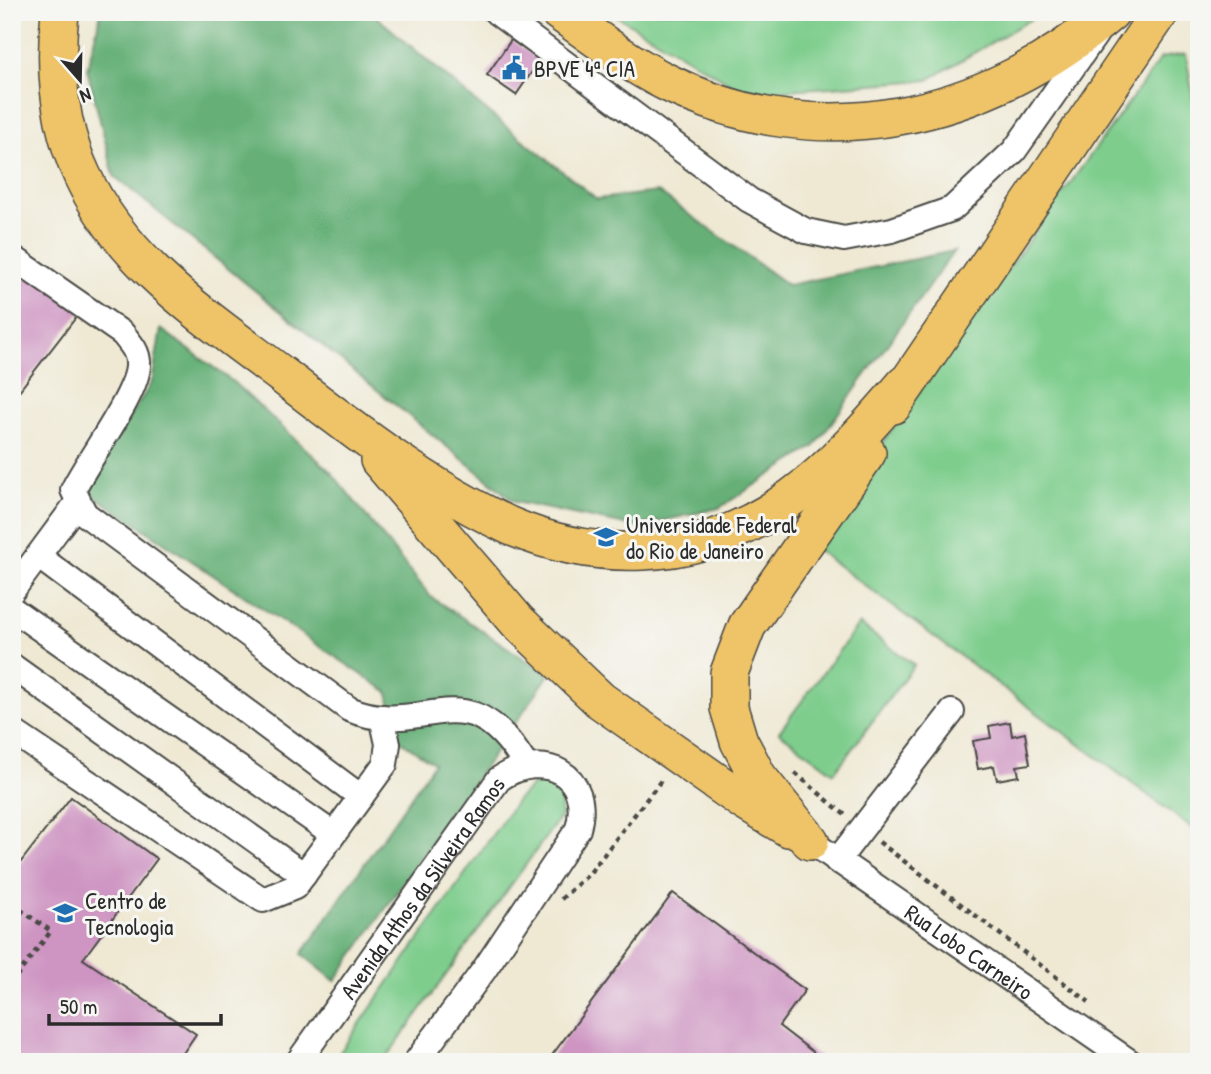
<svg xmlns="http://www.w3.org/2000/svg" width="1211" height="1074" font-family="'Patrick Hand',sans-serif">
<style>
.green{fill:#7ecd8d;stroke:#547c5c;stroke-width:2}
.forest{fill:#66b078;stroke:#486e52;stroke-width:2}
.building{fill:#ce94c2}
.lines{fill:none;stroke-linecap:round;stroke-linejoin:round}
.minor-casing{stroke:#484844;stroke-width:28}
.highway-casing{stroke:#484844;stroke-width:40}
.path{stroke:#484844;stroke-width:4.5;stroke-dasharray:5 5;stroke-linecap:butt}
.minor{stroke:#fff;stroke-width:24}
.highway{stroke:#efc469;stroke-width:37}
.labels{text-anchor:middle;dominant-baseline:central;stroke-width:6;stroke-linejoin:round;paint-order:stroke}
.poi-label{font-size:23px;fill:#2b2b2b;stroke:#f6f6f2;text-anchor:start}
.street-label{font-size:23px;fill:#2b2b2b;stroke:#f6f6f2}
</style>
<rect width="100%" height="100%" fill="#f6f6f2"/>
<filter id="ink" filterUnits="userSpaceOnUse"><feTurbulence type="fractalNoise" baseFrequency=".0143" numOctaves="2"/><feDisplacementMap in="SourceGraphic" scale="14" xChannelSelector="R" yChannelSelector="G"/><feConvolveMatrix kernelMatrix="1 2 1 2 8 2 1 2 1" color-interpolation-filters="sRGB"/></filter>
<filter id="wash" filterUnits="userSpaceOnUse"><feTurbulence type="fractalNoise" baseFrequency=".00686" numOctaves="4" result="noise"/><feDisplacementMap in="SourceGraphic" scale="28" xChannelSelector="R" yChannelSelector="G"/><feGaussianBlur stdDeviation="1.57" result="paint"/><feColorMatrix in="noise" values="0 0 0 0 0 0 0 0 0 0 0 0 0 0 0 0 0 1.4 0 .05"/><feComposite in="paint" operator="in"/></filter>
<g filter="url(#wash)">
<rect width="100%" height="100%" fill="#efe9d4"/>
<g class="green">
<polygon points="610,12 1043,12 928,80 746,93"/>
<polygon points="1186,54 1199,134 1199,833 809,544 1161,58"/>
<polygon points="859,624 914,665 834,773 779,732"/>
<polygon points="550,783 561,794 561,816 383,1062 333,1062 517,800 533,785"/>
</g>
<g class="forest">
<polygon points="101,12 371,12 483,108 597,199 658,192 788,285 954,251 815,446 719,508 635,527 515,502 114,176 87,69"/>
<polygon points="161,329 232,381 331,472 431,597 549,675 335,981 302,954 434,763 396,738 388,692 84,489 152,382"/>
</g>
<g id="blocks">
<g class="building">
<polygon points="511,40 540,60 516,95 487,75"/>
<polygon points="12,259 84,307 12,400"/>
<polygon points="1010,722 1012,736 1025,733 1030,764 1017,766 1019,776 997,780 994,766 978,769 973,741 991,738 989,726"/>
<polygon points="71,797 157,859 83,959 196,1034 177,1062 12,1062 12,864 17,867"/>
<polygon points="673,893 805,990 779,1026 826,1062 547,1062"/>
</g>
</g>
</g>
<g filter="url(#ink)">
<use href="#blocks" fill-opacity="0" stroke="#484844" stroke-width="2"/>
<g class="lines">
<g class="minor-casing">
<g id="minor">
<polyline points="496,12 749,200 806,231 844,239 892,230 952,209 1014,151 1096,34"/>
<path d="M12,257L123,334C130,343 138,351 138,363C140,391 87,460 73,490L85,514L349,709C425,741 466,665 526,766"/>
<polyline points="38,556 361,797"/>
<polyline points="12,591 77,503"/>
<polyline points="12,609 333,834"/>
<polyline points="12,666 304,875"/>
<polyline points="12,731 263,900 295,887 385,764 388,744 382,717"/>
<path id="s1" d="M810,841L1130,1062"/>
<polyline points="837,861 952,712"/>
<path id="s2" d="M298,1062L499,779C543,749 593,774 578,829L484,970L416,1062"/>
</g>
</g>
<g class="highway-casing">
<g id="highway">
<path d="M60,12C54,68 58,124 82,175C123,264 207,318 282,375C353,430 428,488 510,526C552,544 598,553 643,551C763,546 833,468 905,384"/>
<path d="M559,12C593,36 628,63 666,82C819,158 985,120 1111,12"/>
<polyline points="893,405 1160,12"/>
<polyline points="379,460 517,621 600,700 745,802 788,828"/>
<polyline points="810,841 758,777 739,741 729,708 729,673 747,626 867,453"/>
</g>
</g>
<g class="path">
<polyline points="795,773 845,815"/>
<polyline points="879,842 1089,1002"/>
<polyline points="561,899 589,874 663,778"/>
<polyline points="12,904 51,931 12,982"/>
</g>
<use href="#minor" class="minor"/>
<use href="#highway" class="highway"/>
</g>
</g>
<defs>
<g id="civic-bare" transform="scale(1.89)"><path d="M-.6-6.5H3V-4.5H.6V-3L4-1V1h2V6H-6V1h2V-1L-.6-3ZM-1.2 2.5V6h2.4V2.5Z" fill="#1f6fb2" stroke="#f6f6f2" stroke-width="2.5" paint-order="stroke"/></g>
<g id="university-bare" transform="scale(1.89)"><path d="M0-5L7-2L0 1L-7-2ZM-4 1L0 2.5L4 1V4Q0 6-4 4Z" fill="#1f6fb2" stroke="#f6f6f2" stroke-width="2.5" paint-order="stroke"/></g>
</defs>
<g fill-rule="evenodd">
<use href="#civic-bare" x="514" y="68"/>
<use href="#university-bare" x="606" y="537"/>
<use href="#university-bare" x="65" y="913"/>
</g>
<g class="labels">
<g class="poi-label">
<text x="534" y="68">BPVE 4ª CIA</text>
<text x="626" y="524">Universidade Federal<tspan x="626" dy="26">do Rio de Janeiro</tspan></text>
<text x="85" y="900">Centro de<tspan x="85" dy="26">Tecnologia</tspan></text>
</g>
<g class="street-label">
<text stroke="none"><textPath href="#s2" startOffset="214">Avenida Athos da Silveira Ramos</textPath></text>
<text stroke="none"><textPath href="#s1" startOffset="194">Rua Lobo Carneiro</textPath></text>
</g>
</g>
<rect width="1211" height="1074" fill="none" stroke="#f6f6f2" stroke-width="42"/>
<g transform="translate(80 80) rotate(160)" stroke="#f6f6f2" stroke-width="5" paint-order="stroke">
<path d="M0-5L12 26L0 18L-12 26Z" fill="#2b2b2b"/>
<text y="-10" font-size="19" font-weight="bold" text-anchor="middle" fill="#2b2b2b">N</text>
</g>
<path d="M49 1014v10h172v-10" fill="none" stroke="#2b2b2b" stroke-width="3.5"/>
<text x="60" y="1014" font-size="21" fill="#2b2b2b" stroke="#f6f6f2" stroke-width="5" paint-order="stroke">50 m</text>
</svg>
